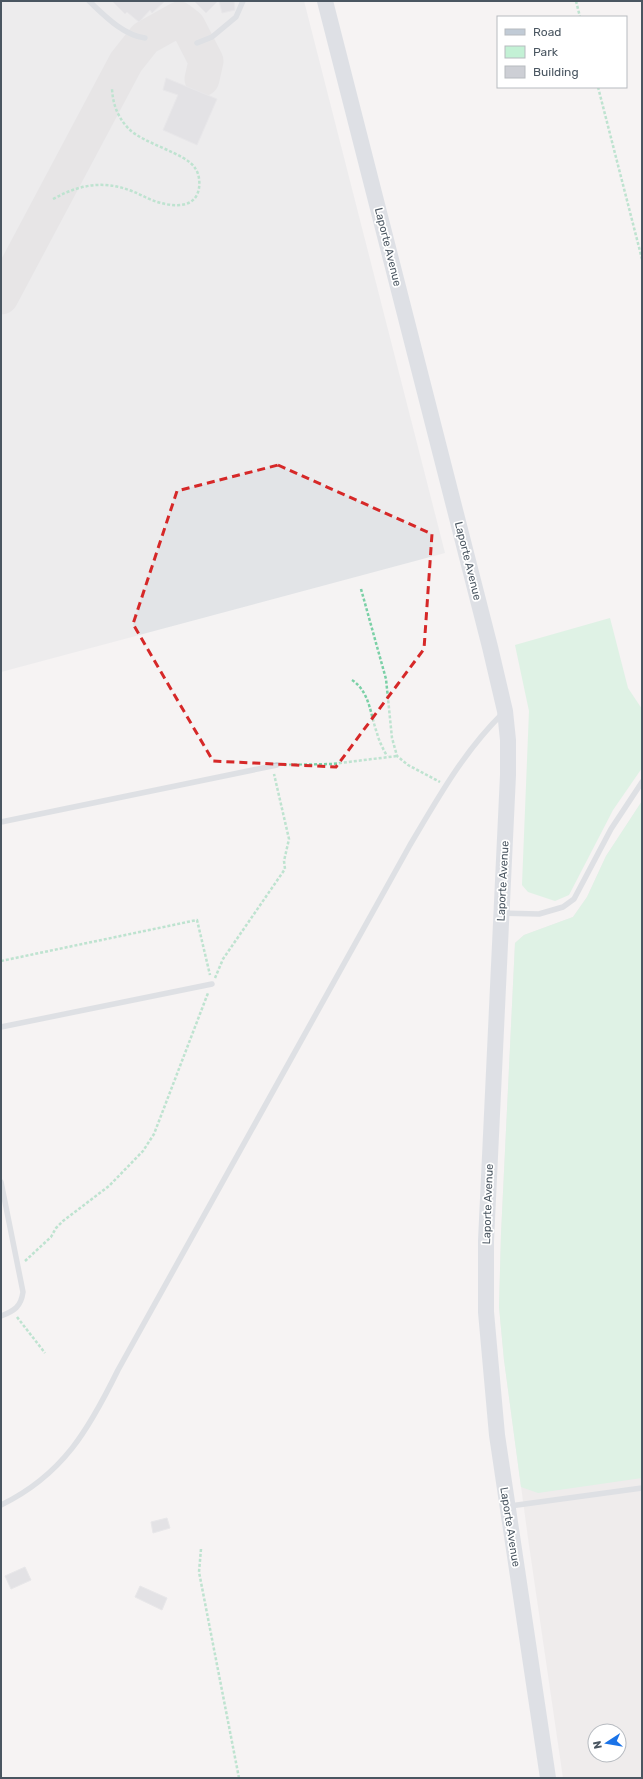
<svg xmlns="http://www.w3.org/2000/svg" width="643" height="1779" font-family="Rubik,sans-serif">
<style>
.education{fill:#e6e4e5;fill-rule:evenodd}
.airport{fill:#e2e4e7}
.green{fill:#c3f1d5}
.lines{fill:none;stroke-linecap:round;stroke-linejoin:round}
.taxiway{stroke:#d5d6d8;stroke-width:35}
.building{fill:#cdcfd5;stroke:#d7d9de}
.path{stroke:#7ad0a6;stroke-width:2.5;stroke-dasharray:3 2;stroke-linecap:butt}
.lane{stroke:#c1cad2;stroke-width:5.5}
.secondary{stroke:#c1cbd6;stroke-width:16}
.marked{fill:none;stroke:#d62828;stroke-width:3;stroke-dasharray:8 5;stroke-linejoin:round}
.labels{text-anchor:middle;dominant-baseline:central;stroke-width:3.5;stroke-linejoin:round;paint-order:stroke}
.street-label{font-size:11px;fill:#4a5661;stroke:#fff}
</style>
<rect width="100%" height="100%" fill="#f5f3f3"/>
<path class="education" d="M642,801V1778H563L528,1538L504,1360L499,1307L501,1234L515,943L524,935L573,917L587,897L606,856ZM595,1731H619V1755H595Z"/>
<polygon class="airport" points="1,1 304,1 445,553 1,672"/>
<g class="green">
<polygon points="610,618 628,688 642,709 642,768 613,810 569,895 555,901 528,892 522,885 529,711 515,645"/>
<polygon points="642,801 642,1478 538,1493 521,1487 504,1360 499,1307 501,1234 515,943 524,935 573,917 587,897 606,856"/>
</g>
<g class="lines">
<polyline class="taxiway" points="1,297 126,62 145,38 179,19 188,26 206,61 202,79"/>
</g>
<g class="building">
<polygon points="112,1 165,1 152,13 150,10 139,22 127,12 125,14"/>
<polygon points="194,1 218,1 206,13"/>
<polygon points="219,1 234,1 235,10 222,13"/>
<polygon points="166,78 217,99 197,145 163,130 178,95 163,90"/>
<polygon points="167,1518 170,1528 153,1533 151,1522"/>
<polygon points="25,1567 31,1580 11,1589 5,1576"/>
<polygon points="140,1586 167,1598 162,1610 135,1597"/>
</g>
<g class="lines">
<g class="path">
<polyline points="576,1 580,17"/>
<polyline points="598,87 642,259"/>
<path d="M53,199C86,181 112,180 145,197C161,205 195,214 199,188C200,182 199,173 195,168C186,153 143,144 128,128C117,116 113,104 112,89"/>
<polyline points="361,589 386,679 392,738 397,756 408,765 440,782"/>
<path d="M352,680C370,692 370,714 377,733C379,741 383,749 387,756"/>
<polyline points="284,765 332,764 397,756"/>
<polyline points="1,961 197,920 210,975"/>
<polyline points="215,978 223,959 285,869 284,861 289,839 274,774"/>
<polyline points="25,1261 51,1237 56,1228 63,1221 109,1186 143,1151 154,1134 208,993"/>
<polyline points="17,1317 45,1353"/>
<polyline points="201,1549 199,1572 239,1778"/>
</g>
<g class="lane">
<path d="M89,1C105,16 123,35 145,38"/>
<polyline points="197,43 212,37 236,17 243,1"/>
<polyline points="1,822 277,765"/>
<polyline points="502,913 539,914 563,907 574,899 611,829 642,782"/>
<polyline points="1,1027 212,984"/>
<path d="M1,1182L23,1292C21,1307 14,1311 1,1316"/>
<path d="M1,1505C63,1475 89,1429 118,1370L410,845C438,798 464,751 503,713"/>
<polyline points="510,1506 642,1488"/>
</g>
<polyline class="secondary" points="325,1 490,647 505,711 508,740 508,775 486,1241 486,1312 497,1435 548,1778"/>
</g>
<path d="M0 0H643V1779H0ZM278,465L432,534L424,649L336,767L213,761L133,624L177,491Z" fill="#f5f3f3" fill-opacity=".55" fill-rule="evenodd"/>
<path class="marked" d="M278,465L432,534L424,649L336,767L213,761L133,624L177,491Z"/>
<g class="labels">
<g class="street-label">
<text transform="translate(388 247) rotate(76)">Laporte Avenue</text>
<text transform="translate(468 561) rotate(76)">Laporte Avenue</text>
<text transform="translate(503 881) rotate(-87)">Laporte Avenue</text>
<text transform="translate(488 1204) rotate(-88)">Laporte Avenue</text>
<text transform="translate(510 1527) rotate(81)">Laporte Avenue</text>
</g>
</g>
<rect width="643" height="1779" fill="none" stroke="#4a5661" stroke-width="4"/>
<rect x="497" y="16" width="130" height="72" fill="#ffffff" stroke="#b7bbc0"/>
<rect x="505" y="29" width="20" height="6" fill="#c1cbd6" stroke="#b7bbc0"/>
<text x="533" y="36" font-size="12" fill="#4a5661">Road</text>
<rect x="505" y="46" width="20" height="12" fill="#c3f1d5" stroke="#b7bbc0"/>
<text x="533" y="56" font-size="12" fill="#4a5661">Park</text>
<rect x="505" y="66" width="20" height="12" fill="#cdcfd5" stroke="#b7bbc0"/>
<text x="533" y="76" font-size="12" fill="#4a5661">Building</text>
<g transform="translate(607 1743) rotate(258)"><circle r="19" fill="#ffffff" stroke="#b7bbc0"/>
<path d="M0-3L7 15L0 10L-7 15Z" fill="#1a73e8"/>
<text y="-6" font-size="11" font-weight="bold" text-anchor="middle" fill="#4a5661">N</text>
</g>
</svg>
